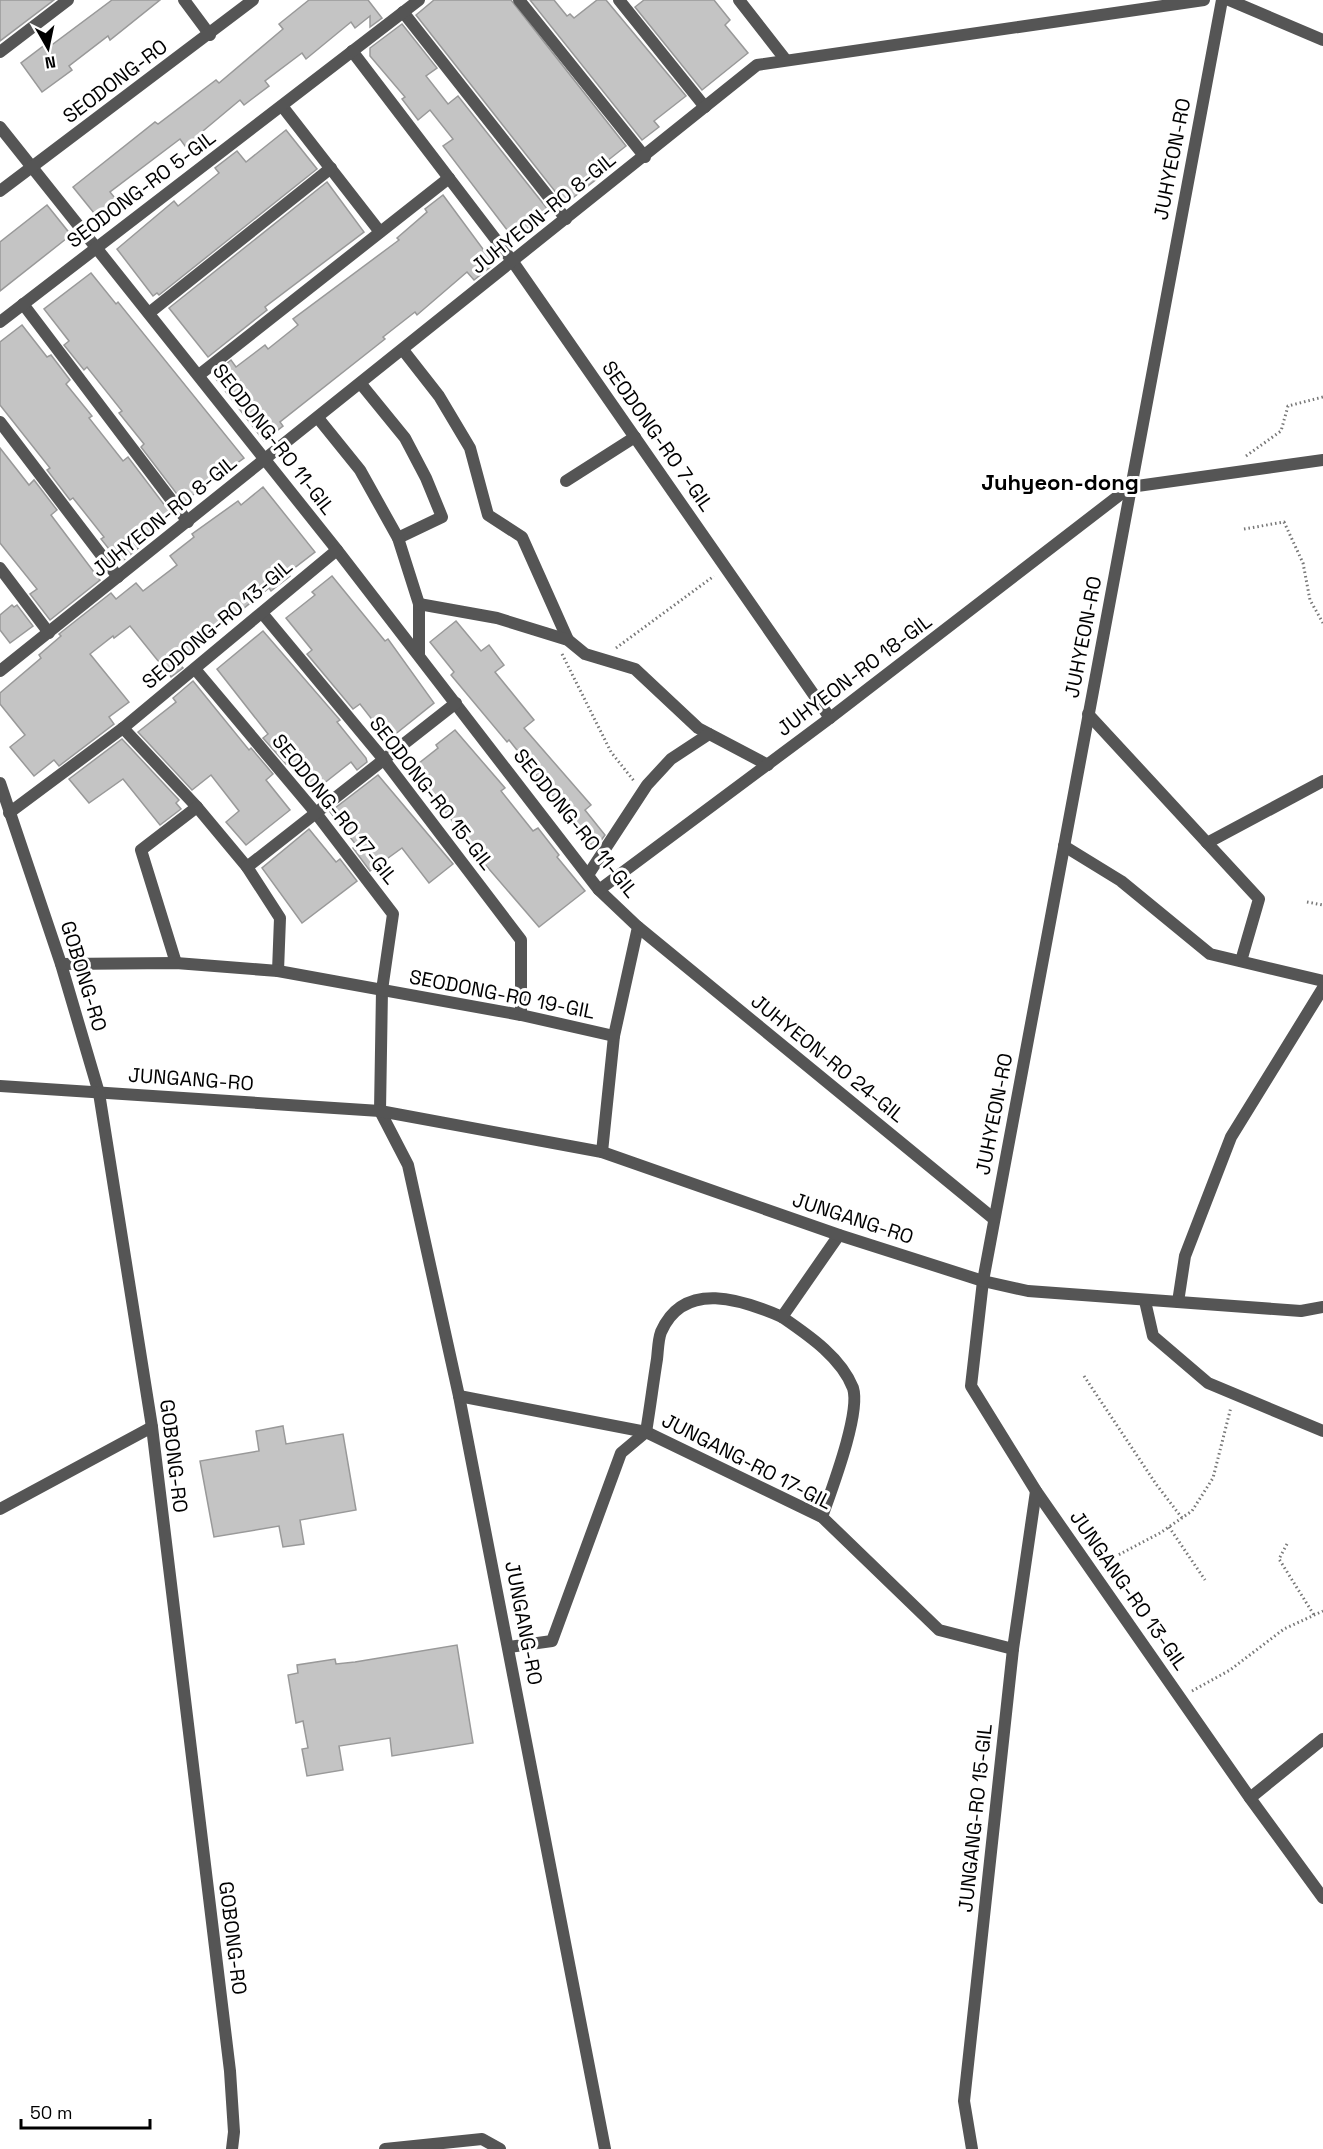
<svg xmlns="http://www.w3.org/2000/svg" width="1323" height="2149" font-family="'Space Grotesk',sans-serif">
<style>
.building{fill:#c4c4c4;stroke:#999;stroke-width:1.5}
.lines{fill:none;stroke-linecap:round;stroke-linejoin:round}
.path{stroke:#777;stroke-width:3;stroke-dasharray:1.5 3;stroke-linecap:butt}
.minor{stroke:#555;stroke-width:12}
.tertiary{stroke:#555;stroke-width:12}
.labels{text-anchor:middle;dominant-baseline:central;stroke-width:6;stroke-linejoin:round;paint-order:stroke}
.street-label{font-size:20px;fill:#000;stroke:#fff}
.quarter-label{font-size:22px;font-weight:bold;fill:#000;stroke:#fff}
</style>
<rect width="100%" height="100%" fill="#fff"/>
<g class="building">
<polygon points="0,0 54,0 0,41"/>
<polygon points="112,0 160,0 110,40 108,36 69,66 72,70 42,92 21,63 50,41 53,44"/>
<polygon points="309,0 368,0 382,18 370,27 370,16 355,28 351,22 306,59 302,53 265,81 269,86 244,105 240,100 185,146 180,139 110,192 118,202 98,218 73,187 155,122 158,124 216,80 219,83 283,29 279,24"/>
<polygon points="434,0 511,0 626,146 597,169 602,175 565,204 416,15"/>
<polygon points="530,0 554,0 567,16 570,14 574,18 597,0 606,0 686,96 654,121 659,127 642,140"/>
<polygon points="644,0 714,0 730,20 725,25 748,53 702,90 635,7"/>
<polygon points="402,24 437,68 426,76 448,104 458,96 549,211 514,239 443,146 453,139 430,110 418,120 402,99 405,97 370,56 370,48"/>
<polygon points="286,130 317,169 159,295 157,293 153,296 117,249 174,201 178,206 219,173 215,168 237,151 246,162"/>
<polygon points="327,182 364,232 265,307 267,310 208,357 169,308"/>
<polygon points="443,195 494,264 474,280 467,272 417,315 415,312 383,337 385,339 280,422 283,426 264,441 213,375 231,360 236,367 265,345 268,349 298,325 293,319 399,240 397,238 427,212 425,209"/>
<polygon points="47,205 71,235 0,291 0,242"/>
<polygon points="91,273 116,304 118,302 244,458 183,502 141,447 144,444 119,413 122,411 87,367 84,370 64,345 69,341 44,309"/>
<polygon points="22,325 47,357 51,355 70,380 66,384 92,416 89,418 123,461 128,457 172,515 139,541 142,545 120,563 101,539 104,537 73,498 70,500 47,470 50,468 0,405 0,342"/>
<polygon points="0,448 29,485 34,480 57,510 51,515 100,580 50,620 30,594 37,589 0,543"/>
<polygon points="263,487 315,552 288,573 290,576 271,591 269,588 183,657 178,663 183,668 171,677 130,626 114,638 113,636 90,654 129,702 109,717 114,724 59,766 54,760 34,776 10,747 25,735 0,704 0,693 41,658 39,655 61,636 59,634 111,593 116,599 136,583 143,591 177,565 170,556 194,537 192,534 238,501 241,505"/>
<polygon points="332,576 385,641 388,639 434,703 388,740 360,704 353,709 307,654 312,650 286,618 315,595 312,592"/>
<polygon points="12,605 14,607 17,605 33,626 10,643 0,630 0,615"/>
<polygon points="456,621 481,651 489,645 504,665 495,672 534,720 524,728 591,805 585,810 605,835 595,849 509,740 507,742 451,675 454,672 430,642"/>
<polygon points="263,631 340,720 337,722 366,758 367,762 357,770 351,762 313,792 289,762 286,764 263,738 268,734 217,669"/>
<polygon points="193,681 249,750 251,748 273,774 266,780 290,810 246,845 226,822 239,811 211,775 192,790 138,732 176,702 173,698"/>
<polygon points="455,730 505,788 501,791 533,831 538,828 559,855 557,857 585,891 539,927 483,862 429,790 426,793 409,771 438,748 436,745"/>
<polygon points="122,739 179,800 176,803 181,809 160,825 123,779 89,803 69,779"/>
<polygon points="378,775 453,864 429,883 402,848 370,871 353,848 357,846 330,812"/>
<polygon points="309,829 336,862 340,859 357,881 302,923 262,868"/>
<polygon points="283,1426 286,1444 343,1434 356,1510 300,1520 304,1544 283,1547 279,1526 214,1537 200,1461 259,1451 256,1431"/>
<polygon points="457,1645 473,1743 392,1756 390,1738 339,1746 343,1770 307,1776 302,1749 308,1748 303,1721 296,1723 288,1675 298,1673 297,1665 335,1659 336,1664 355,1662"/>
</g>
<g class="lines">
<g class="path">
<polyline points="1246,456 1281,431 1288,406 1323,397"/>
<polyline points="1244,529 1284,522 1303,563 1310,600 1323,623"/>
<polyline points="616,648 714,576"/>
<polyline points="562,654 611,752 634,781"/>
<polyline points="1307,902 1323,905"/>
<polyline points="1084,1376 1156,1484 1182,1518"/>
<polyline points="1169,1527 1205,1580"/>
<polyline points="1287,1544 1279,1559 1314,1615"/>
<polyline points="1103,1563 1160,1533 1192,1511 1213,1478 1231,1407"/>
<polyline points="1192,1691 1230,1670 1284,1629 1323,1611"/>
</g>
<g class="minor">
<polyline points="184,0 210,35"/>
<polyline points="519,0 645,157"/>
<polyline points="619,0 705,107"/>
<polyline points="739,0 785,59"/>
<polyline points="1229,0 1323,40"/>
<polyline points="403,12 566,219"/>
<polyline points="352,51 513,262 830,718"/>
<polyline points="0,52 68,0"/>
<polyline points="282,106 380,232"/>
<polyline points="0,127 337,550 599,890 638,927 614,1036 602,1152"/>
<polyline points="23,304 188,522"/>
<polyline points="149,313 331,168"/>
<polyline points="0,322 419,0"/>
<polyline points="403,350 439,396 470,448 488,515 522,537 568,640"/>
<polyline points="199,375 449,178"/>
<polyline points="361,384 405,438 426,478 442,517 398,538"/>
<polyline points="318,418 360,470 398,538 419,604 419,655"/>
<polyline points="0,422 118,577"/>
<polyline points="566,481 635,437"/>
<polyline points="0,568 49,633"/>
<polyline points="419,604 497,618 568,640 585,654 635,669 698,728 768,765"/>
<polyline points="262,613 385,761 521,940 521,1015"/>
<polyline points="195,669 315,812 393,914 382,990 380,1111 408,1165 459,1396 605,2149"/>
<polyline points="0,671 757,65 1204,0"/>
<polyline points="1088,714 1259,899 1241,961"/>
<polyline points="123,728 197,807 247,867 280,918 278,971"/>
<polyline points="0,783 61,964 99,1093"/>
<polyline points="9,813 123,728 337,550"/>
<polyline points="1207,843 1323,781"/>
<polyline points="1064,846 1121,881 1210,954 1323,981"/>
<polyline points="247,867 456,703"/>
<polyline points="588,875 647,785 671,759 709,734"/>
<polyline points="599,890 830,718 1130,487 1323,460"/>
<polyline points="638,927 994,1219"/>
<polyline points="176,963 141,850 197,807"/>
<polyline points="61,964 176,963 278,971 521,1015 614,1036"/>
<polyline points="983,1281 971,1386 1036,1491 1250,1798 1323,1898"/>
<polyline points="1145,1301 1153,1336 1208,1383 1323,1431"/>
<polyline points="1178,1302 1185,1256 1231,1137 1323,988"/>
<path d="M782,1317C808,1335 841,1357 853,1388C861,1413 831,1491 822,1517"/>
<polyline points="459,1396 646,1432 822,1517 939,1630 1013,1649"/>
<polyline points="0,1509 152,1427"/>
<path d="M509,1647L552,1641L621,1453L646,1432C650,1408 653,1384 657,1359C658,1351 658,1340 661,1332C684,1279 743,1300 782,1317L839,1235"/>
<polyline points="1250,1798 1323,1739"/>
<polyline points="385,2149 482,2139 500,2149"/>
<polyline points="972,2149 964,2101 1013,1649 1036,1491"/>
</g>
<g class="tertiary">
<polyline points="0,191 253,0"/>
<polyline points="0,1086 380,1111 602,1152 839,1235 983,1281 1028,1291 1301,1311 1323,1307"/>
<polyline points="99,1093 152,1427 230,2071 234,2132 232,2149"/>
<polyline points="983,1281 1222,0"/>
</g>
</g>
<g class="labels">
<g class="street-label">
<text transform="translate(115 81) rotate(-37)">SEODONG-RO</text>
<text transform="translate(1172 159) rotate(-79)">JUHYEON-RO</text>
<text transform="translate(141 189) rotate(-37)">SEODONG-RO 5-GIL</text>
<text transform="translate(543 213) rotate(-39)">JUHYEON-RO 8-GIL</text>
<text transform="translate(658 436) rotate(55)">SEODONG-RO 7-GIL</text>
<text transform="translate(274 439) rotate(52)">SEODONG-RO 11-GIL</text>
<text transform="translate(164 516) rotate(-39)">JUHYEON-RO 8-GIL</text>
<text transform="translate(217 624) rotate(-40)">SEODONG-RO 13-GIL</text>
<text transform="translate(1083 637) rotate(-79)">JUHYEON-RO</text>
<text transform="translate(854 675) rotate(-37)">JUHYEON-RO 18-GIL</text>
<text transform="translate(432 793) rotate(52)">SEODONG-RO 15-GIL</text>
<text transform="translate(335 809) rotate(51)">SEODONG-RO 17-GIL</text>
<text transform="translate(576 823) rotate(51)">SEODONG-RO 11-GIL</text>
<text transform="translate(84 976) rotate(73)">GOBONG-RO</text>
<text transform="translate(502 994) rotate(11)">SEODONG-RO 19-GIL</text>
<text transform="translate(828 1058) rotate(39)">JUHYEON-RO 24-GIL</text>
<text transform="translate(191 1079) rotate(4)">JUNGANG-RO</text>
<text transform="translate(994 1114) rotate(-79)">JUHYEON-RO</text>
<text transform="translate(853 1218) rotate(18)">JUNGANG-RO</text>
<text transform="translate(174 1456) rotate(83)">GOBONG-RO</text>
<text transform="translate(747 1461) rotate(27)">JUNGANG-RO 17-GIL</text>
<text transform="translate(1129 1590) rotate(55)">JUNGANG-RO 13-GIL</text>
<text transform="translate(524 1623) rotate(79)">JUNGANG-RO</text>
<text transform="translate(975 1818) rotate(-84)">JUNGANG-RO 15-GIL</text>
<text transform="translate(233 1938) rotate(83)">GOBONG-RO</text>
</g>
<g class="quarter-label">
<text x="1060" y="482">Juhyeon-dong</text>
</g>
</g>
<g transform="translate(48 48) rotate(171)" stroke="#ffffff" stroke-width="4.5" paint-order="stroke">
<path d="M0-4.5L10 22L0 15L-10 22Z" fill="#000000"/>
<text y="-9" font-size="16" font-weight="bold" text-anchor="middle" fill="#000000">N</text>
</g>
<path d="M21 2119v9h129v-9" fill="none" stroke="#000000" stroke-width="3"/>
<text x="30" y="2119" font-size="18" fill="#000000" stroke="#ffffff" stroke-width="4.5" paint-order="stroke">50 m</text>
</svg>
